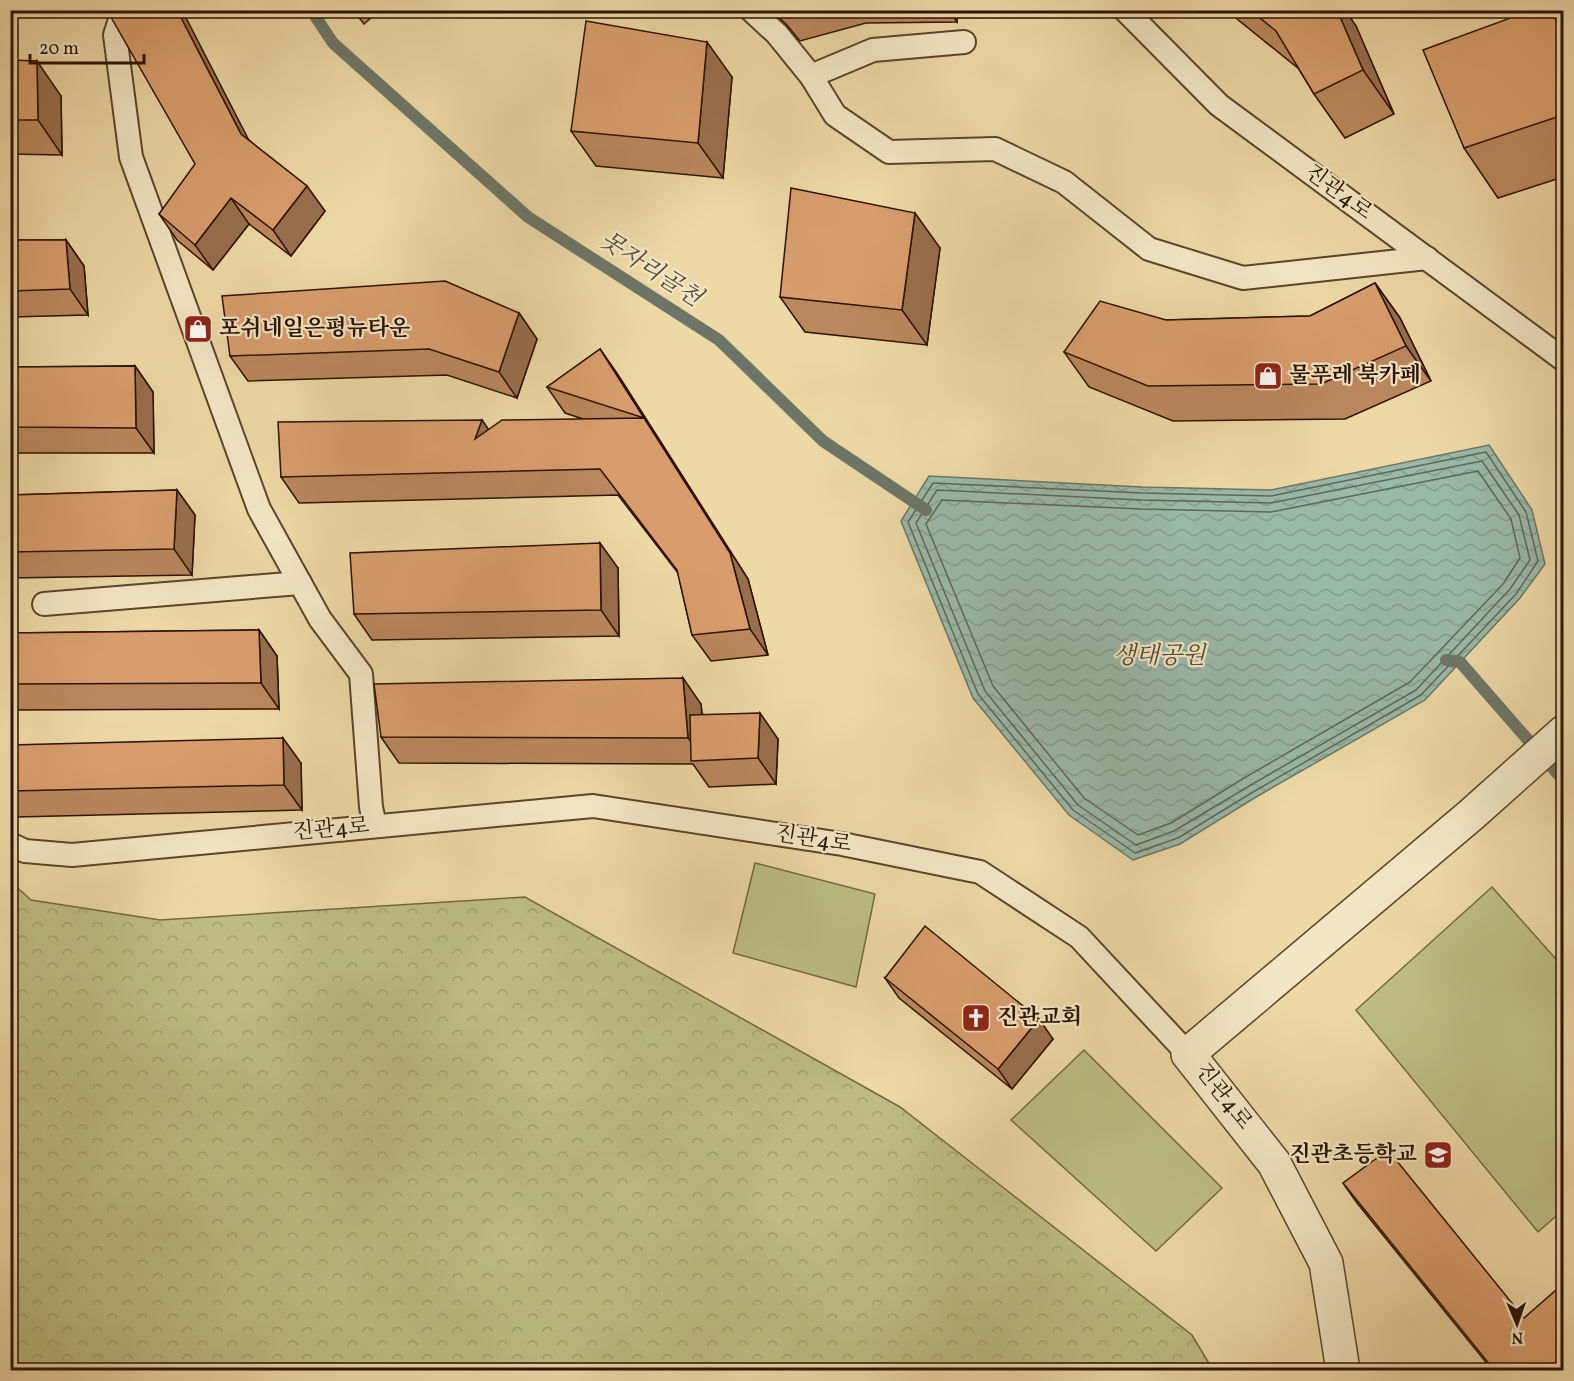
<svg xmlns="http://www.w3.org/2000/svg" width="1574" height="1381" font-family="Vollkorn,'Noto Serif KR',serif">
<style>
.forest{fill:url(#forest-crowns);stroke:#746842;stroke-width:1.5}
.pitch{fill:#bdbd83;stroke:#746842;stroke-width:1.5}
.water{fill:url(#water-waves);stroke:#6d7666;stroke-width:1.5}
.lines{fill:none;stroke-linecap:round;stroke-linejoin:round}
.shore{stroke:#626655;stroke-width:1.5}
.stream{stroke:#6d7666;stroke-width:12}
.service-casing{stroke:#5c442a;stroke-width:26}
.minor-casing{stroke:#5c442a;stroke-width:36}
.service{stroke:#f3e6c5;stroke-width:22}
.minor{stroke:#f3e6c5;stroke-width:33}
.wall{fill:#bb875e;stroke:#2b1201;stroke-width:1.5}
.shaded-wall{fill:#986e4c;stroke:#2b1201;stroke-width:1.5}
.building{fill:#d99d6d;stroke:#2b1201;stroke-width:1.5}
.labels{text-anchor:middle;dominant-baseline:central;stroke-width:4.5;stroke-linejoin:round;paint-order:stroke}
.street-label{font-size:22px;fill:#2b1201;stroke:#f3e6c5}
.poi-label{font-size:22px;font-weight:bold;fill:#2b1201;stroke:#f3e6c5;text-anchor:start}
.water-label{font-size:24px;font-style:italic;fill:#524c3c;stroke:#f3e6c5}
</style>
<defs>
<pattern id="forest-crowns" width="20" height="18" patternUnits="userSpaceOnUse" patternTransform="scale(1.5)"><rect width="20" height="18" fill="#bdbd83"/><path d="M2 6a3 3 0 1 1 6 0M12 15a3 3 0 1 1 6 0" fill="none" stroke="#a3a16f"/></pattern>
<pattern id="water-waves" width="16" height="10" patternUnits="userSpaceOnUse" patternTransform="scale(1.5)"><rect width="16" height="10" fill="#99b9a9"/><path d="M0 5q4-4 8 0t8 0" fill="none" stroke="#849e90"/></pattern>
</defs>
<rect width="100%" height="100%" fill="#edd8a6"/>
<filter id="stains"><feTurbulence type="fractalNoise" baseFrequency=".00333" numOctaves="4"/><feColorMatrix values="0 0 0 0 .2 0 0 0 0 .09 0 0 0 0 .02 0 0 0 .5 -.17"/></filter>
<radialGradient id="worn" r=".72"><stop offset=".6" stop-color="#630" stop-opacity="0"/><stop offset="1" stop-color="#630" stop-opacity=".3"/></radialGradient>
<polygon class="forest" points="11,882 31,900 160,920 525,897 900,1107 1192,1335 1213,1370 11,1370"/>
<g class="pitch">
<polygon points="755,863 875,894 856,987 733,953"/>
<polygon points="1492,887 1563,967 1563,1210 1538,1232 1356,1010"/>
<polygon points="1084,1050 1222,1188 1156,1251 1011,1120"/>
</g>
<polygon class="water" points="1489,445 1532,510 1545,564 1520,598 1425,700 1256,797 1180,844 1133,860 1069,815 973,698 901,521 929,476 1142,487 1271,490"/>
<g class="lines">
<g class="shore">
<polygon points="1486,452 1526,512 1538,561 1516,594 1421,695 1253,792 1178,838 1135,853 1073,810 978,694 908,522 933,483 1142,493 1271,496"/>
<polygon points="1482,461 1519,515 1530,560 1510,589 1416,690 1249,786 1174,831 1136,845 1078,805 985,691 916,523 937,490 1141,500 1271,503"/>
<polygon points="1478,471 1511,519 1520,558 1503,584 1410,682 1244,778 1171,823 1138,835 1084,798 993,686 926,524 942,500 1141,509 1271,512"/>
</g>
<g class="stream">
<polyline points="311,10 333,43 528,217 719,340 823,441 926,510"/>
<polyline points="1446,660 1460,662 1564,781"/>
</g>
<g class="service-casing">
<g id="service">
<polyline points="123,10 115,35 131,157 259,509 320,619 361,674 371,807 375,826"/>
<polyline points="751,10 777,34 811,76 835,115 889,152 995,149 1064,182 1149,249 1243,278 1427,258"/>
<polyline points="1125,10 1219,105 1564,360"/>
<polyline points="811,76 873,50 964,42"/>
<polyline points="44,604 300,583"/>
<polyline points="10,844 25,851 72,855 593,806 842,844 980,872 1079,937 1188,1054"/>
</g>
</g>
<g class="minor-casing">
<polyline id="minor" points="1343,1370 1326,1263 1274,1163 1188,1054 1471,815 1564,732"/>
</g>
<use href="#service" class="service"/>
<use href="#minor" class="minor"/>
</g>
<g class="wall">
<polygon points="353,10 380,10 364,24"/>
<polygon points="771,10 958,10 957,22 866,23 800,41 786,24"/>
<polygon points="1226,10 1345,10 1356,26 1394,114 1345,138 1314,94 1299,69"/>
<polygon points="1532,10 1554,10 1563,23 1563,177 1498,198 1464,148"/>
<polygon points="10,60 61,96 62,155 10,154"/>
<polygon points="732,77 723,178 596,166 571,131"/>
<polygon points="249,140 325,211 291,256 249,224 213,270 177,240 159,214"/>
<polygon points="10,240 66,240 84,266 88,315 10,317"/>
<polygon points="940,248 927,345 805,332 780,297"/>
<polygon points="1375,283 1400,318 1431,381 1345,419 1173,421 1089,387 1064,352 1166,320 1310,316"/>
<polygon points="519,313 537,339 517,398 447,375 248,381 230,356"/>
<polygon points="600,349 618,375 748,579 768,655 711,661 692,635 678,573 618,495 299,503 281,477 482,420 488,430 583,419 565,413 547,387"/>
<polygon points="135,366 153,392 154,453 10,453 10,367"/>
<polygon points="177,490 195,515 192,575 10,578 10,495"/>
<polygon points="618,568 619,636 372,640 354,614"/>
<polygon points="259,630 277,656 279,709 10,710 10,633"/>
<polygon points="701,704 702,714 778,739 776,784 709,787 693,764 399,763 381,737"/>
<polygon points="10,745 301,763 302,810 16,817 10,810"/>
<polygon points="885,978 1053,1039 1012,1089 899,998"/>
<polygon points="1343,1183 1524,1318 1563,1371 1493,1371 1357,1203"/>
</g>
<g class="shaded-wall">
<polygon points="177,10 182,10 259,160 241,134"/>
<polygon points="949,10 958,10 957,22"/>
<polygon points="1337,10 1345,10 1356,26 1394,114 1363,70"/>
<polygon points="1552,10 1554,10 1563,23 1563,39"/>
<polygon points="707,42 732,77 723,178 698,143"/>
<polygon points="37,61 61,96 62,155 38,120"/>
<polygon points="307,186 325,211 291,256 273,230"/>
<polygon points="231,198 249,224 213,270 195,245"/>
<polygon points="915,213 940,248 927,345 902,310"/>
<polygon points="66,240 84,266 88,315 70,289"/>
<polygon points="1375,283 1400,318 1431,381 1406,346"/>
<polygon points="519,313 537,339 517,398 499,372"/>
<polygon points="600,349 618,375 748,579 768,655 750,629 730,553"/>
<polygon points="135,366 153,392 154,453 136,428"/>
<polygon points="482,420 500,446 475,439"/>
<polygon points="177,490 195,515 192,575 174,549"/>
<polygon points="600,543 618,568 619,636 601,610"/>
<polygon points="259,630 277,656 279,709 261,683"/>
<polygon points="683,678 701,704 706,760 704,760 688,738"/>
<polygon points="760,713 778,739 776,784 758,758"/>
<polygon points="283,738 301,763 302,810 284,785"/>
<polygon points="1039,1019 1053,1039 1012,1089 998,1069"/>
</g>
<g class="building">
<polygon points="111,10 177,10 241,134 307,186 273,230 231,198 195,245 159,214 195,164 112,19"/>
<polygon points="1250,10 1337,10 1363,70 1314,94 1276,31"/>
<polygon points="1532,10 1552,10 1563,39 1563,115 1464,148 1423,50"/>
<polygon points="586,21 707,42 698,143 571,131"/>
<polygon points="10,60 37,61 38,120 10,120"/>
<polygon points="791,188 915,213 902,310 780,297"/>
<polygon points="10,240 66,240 70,289 10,291"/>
<polygon points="445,281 519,313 499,372 429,349 230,356 222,296"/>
<polygon points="1375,283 1406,346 1321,384 1148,386 1064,352 1100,301 1166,320 1310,316"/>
<polygon points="600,349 644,418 547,387"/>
<polygon points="135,366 136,428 10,427 10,367"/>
<polygon points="644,418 730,553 750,629 692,635 677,570 600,469 281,477 278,422 482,420 475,439 502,420"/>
<polygon points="177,490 174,549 10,552 10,495"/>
<polygon points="600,543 601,610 354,614 350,553"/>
<polygon points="259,630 261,683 10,684 10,633"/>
<polygon points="683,678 688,738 381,737 374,684"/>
<polygon points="760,713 758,758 691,761 690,715"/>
<polygon points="283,738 284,785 10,791 10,745"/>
<polygon points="925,926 1039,1019 998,1069 885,978"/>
<polygon points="1388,1150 1524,1318 1563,1284 1563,1371 1495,1371 1343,1183"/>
</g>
<defs>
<g id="shop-square" transform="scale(1.5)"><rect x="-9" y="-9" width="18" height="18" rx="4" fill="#8f2418" stroke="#f3e6c5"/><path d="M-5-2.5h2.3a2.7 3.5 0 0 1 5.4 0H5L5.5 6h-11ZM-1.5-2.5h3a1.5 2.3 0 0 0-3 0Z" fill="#fff"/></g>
<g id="church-square" transform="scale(1.5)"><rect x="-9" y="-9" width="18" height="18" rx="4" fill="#8f2418" stroke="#f3e6c5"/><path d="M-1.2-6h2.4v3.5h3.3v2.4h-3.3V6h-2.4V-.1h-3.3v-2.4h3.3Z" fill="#fff"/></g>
<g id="school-square" transform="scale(1.5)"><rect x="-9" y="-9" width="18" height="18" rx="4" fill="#8f2418" stroke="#f3e6c5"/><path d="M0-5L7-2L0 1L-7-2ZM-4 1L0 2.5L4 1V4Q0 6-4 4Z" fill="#fff"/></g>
</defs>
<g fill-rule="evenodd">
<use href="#shop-square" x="198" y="329"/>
<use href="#shop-square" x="1268" y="376"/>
<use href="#church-square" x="976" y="1018"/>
<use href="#school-square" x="1438" y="1155"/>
</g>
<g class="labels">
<g class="street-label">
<text transform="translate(1338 193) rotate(36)">진관4로</text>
<text transform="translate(331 830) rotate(-5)">진관4로</text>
<text transform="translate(813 840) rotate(9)">진관4로</text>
<text transform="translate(1223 1097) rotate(52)">진관4로</text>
</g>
<g class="poi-label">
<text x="219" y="329">포쉬네일은평뉴타운</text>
<text x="1289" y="376">물푸레 북카페</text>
<text x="997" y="1018">진관교회</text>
<text x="1417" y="1155" text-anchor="end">진관초등학교</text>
</g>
<g class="water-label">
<text transform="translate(650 270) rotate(33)">못자리골천</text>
<text x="1159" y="657">생태공원</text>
</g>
</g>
<rect width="1574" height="1381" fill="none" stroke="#edd8a6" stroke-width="36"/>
<rect x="12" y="12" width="1550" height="1357" fill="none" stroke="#2b1201" stroke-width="3"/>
<rect x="18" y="18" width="1538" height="1345" fill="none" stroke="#2b1201" stroke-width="1.5"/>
<g transform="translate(1517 1324) rotate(178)" stroke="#f3e6c5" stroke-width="4.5" paint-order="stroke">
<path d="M0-4.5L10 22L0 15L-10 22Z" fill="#2b1201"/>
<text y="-9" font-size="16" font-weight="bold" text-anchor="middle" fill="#2b1201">N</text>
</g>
<path d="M30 54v9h114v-9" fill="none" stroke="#2b1201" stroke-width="3"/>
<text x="39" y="54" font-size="18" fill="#2b1201" stroke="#f3e6c5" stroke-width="4.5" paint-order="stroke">20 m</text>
<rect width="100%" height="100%" filter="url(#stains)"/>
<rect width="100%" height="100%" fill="url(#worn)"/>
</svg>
